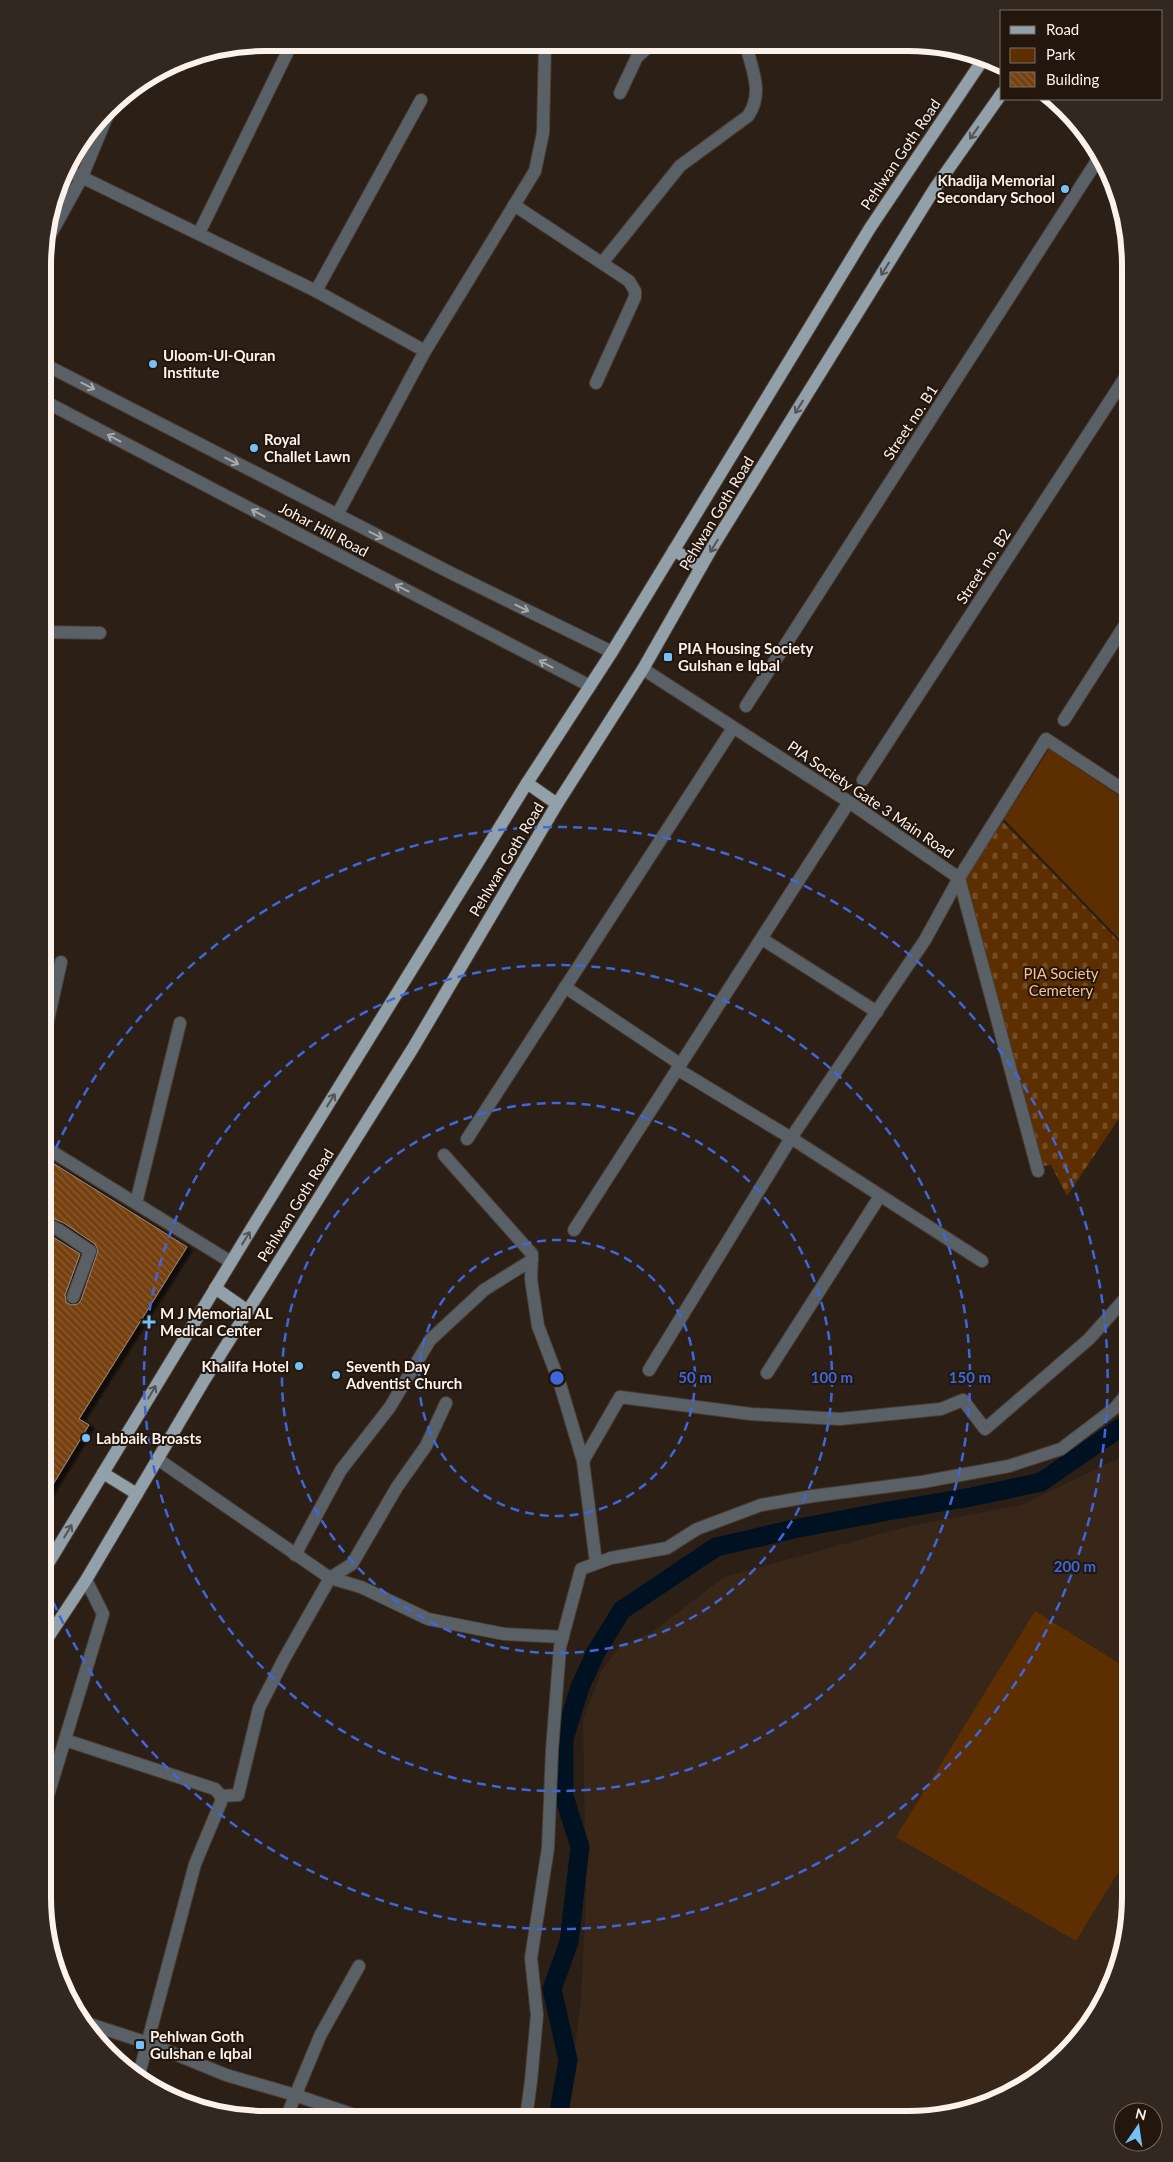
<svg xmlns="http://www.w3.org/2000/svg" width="1173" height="2162" font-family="Lato,sans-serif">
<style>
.built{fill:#382618}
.cemetery{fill:url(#cemetery-stones)}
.green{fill:#5c2e00}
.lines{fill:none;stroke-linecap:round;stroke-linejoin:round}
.canal{stroke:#001222;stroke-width:19}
.building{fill:url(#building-back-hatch);stroke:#99897d;filter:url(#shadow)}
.minor-casing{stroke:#493d34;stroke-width:14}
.major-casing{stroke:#493d34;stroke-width:14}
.minor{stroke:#5a6166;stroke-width:12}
.major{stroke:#92a0aa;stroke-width:12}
.oneway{stroke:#545454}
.oneway2{stroke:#aaaaa8}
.ring{fill:none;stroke:#3e67db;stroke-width:2.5;stroke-dasharray:9 6}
.poi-dot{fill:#75c0f6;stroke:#22160d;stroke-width:2}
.labels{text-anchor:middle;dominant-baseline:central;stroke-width:4;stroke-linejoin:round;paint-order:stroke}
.street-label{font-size:15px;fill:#fbf2eb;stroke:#22160d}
.poi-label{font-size:15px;font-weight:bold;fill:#fbf2eb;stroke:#22160d;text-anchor:start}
.park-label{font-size:15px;fill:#f8bf93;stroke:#22160d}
.rim{fill:none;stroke:#fbf2eb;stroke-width:6}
.centre{fill:#3e67db;stroke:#22160d;stroke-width:2.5}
.ring-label{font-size:15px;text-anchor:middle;font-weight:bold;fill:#3e67db;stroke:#22160d;stroke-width:4;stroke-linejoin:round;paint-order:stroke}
</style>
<defs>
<pattern id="cemetery-stones" width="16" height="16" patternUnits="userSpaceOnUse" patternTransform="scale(1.25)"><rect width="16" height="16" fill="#5c2e00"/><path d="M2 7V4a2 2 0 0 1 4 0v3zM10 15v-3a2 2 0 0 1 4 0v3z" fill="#744d25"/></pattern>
<pattern id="building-back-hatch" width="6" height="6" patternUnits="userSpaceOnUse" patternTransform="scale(1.25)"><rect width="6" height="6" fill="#754111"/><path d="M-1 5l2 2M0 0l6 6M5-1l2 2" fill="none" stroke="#8a5d34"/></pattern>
<filter id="shadow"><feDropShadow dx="5.5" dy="3" stdDeviation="1" flood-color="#0009"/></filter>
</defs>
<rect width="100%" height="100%" fill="#2c1f16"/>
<polygon class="built" points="1130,1453 1130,1912 1114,1982 1084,2033 1043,2074 980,2108 908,2119 566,2119 581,1999 586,1898 583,1720 601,1672 620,1646 652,1632 724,1577 909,1526 1021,1505"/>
<polygon class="cemetery" points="1003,822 1130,953 1130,1102 1067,1196 1051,1165 1043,1166 959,877"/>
<g class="green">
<polygon points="1049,749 1130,803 1130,950 1004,819"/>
<polygon points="1035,1611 1130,1670 1130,1853 1076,1941 896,1837"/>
</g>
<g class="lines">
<polyline class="canal" points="558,2118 568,2060 552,1989 569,1942 580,1847 564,1796 564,1739 580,1687 596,1652 622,1610 716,1547 794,1529 888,1511 971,1497 1041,1482 1130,1421"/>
</g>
<polygon class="building" points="43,1157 187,1247 79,1419 89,1425 43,1501 43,1231 80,1254 65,1295 66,1302 71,1305 78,1304 81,1300 98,1251 95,1244 64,1223 43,1214"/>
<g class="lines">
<g class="minor-casing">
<g id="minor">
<polyline points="625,45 641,52"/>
<polyline points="620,93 637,57 650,45"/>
<polyline points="65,169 316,291 425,351"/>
<polyline points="514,205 629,281 635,291 635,297 596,383"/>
<polyline points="199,233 292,43"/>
<polyline points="44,246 81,179 108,114 108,112"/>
<path d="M602,263L680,166L748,116C764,93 752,70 746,45"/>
<polyline points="316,291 421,100"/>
<polyline points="44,364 449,572 612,652"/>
<polyline points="44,401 590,686"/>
<polyline points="337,515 425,351 535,171 543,133 545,44"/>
<polyline points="44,632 100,633"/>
<polyline points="643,669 849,802 959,878"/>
<polyline points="746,706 1100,156"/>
<polyline points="1064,720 1130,617"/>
<polyline points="863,780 1130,370"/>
<polyline points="959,878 1038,1171"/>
<polyline points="762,939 877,1012"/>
<polyline points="565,987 680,1064"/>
<polyline points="43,1042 61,962"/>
<polyline points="677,1069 791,1138 982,1261"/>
<polyline points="467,1139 733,728"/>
<polyline points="43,1146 231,1262"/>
<polyline points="444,1155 532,1254 531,1279 538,1326 560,1384 583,1461 596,1563"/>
<polyline points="136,1203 180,1023"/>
<polyline points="43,1222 59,1230 90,1251 73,1297"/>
<polyline points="574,1230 849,802"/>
<polyline points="649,1370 791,1138 925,940 959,878 1046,739 1130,794"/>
<polyline points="767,1373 880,1196"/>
<polyline points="159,1460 330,1578 361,1587 428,1619 504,1634 563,1637"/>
<polyline points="583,1461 620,1397 751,1414 840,1419 941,1409 963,1400 985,1429 1089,1339 1130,1293"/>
<polyline points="295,1555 341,1470 390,1407 430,1340 484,1290 532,1260"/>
<polyline points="65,1740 215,1789 221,1796 221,1802 195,1864 138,2078"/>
<polyline points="221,1796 238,1795 259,1708 284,1659 330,1578 352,1564 397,1487 426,1446 446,1403"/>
<polyline points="43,1812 103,1614 86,1580"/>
<polyline points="83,2022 148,2043 226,2075 295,2095 363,2118"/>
<polyline points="286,2118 320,2036 359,1966"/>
<polyline points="526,2118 531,2081 537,2015 531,1958 548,1848 552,1750 560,1647 581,1569 611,1558 667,1548 697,1529 761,1505 813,1496 922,1482 1009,1466 1061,1449 1115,1408 1130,1390"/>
</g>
</g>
<g class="major-casing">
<g id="major">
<polyline points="674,550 701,567"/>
<polyline points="527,783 557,804"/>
<polyline points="215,1288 248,1311"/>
<polyline points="103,1473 137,1494"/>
<polyline points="43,1572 253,1226 527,783 612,652 870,228 984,58"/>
<polyline points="43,1645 86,1580 205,1379 413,1048 557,804 643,669 713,546 935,188 1002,93"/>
</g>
</g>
<use href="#minor" class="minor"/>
<use href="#major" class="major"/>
</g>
<defs><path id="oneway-shaft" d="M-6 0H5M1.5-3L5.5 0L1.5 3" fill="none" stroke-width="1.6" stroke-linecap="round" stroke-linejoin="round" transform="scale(1.25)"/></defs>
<g class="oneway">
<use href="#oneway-shaft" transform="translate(974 133) rotate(125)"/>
<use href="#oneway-shaft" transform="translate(885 269) rotate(122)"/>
<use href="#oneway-shaft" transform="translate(799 407) rotate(122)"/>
<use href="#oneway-shaft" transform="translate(714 546) rotate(121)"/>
<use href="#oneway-shaft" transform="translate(331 1100) rotate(-58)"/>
<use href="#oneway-shaft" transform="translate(246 1238) rotate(-58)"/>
<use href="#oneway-shaft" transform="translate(152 1392) rotate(-59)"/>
<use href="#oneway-shaft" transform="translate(68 1531) rotate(-59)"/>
</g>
<g class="oneway2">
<use href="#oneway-shaft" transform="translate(88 386) rotate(27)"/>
<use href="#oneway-shaft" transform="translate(114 438) rotate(-152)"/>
<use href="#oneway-shaft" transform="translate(232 461) rotate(27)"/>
<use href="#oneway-shaft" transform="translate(258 513) rotate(-152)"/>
<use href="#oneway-shaft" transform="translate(376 535) rotate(27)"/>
<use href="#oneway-shaft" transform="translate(402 588) rotate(-152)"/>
<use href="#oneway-shaft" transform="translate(522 608) rotate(26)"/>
<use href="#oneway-shaft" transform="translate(546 664) rotate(-152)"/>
</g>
<g class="ring">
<circle cx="557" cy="1378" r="138"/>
<circle cx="557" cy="1378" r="275"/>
<circle cx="557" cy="1378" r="413"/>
<path d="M44 1176A551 551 0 1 1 44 1580"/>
</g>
<g class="poi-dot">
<circle cx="1065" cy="189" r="5"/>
<circle cx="153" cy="364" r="5"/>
<circle cx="254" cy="448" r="5"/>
<rect x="663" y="652" width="10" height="10" rx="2.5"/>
<path d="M146.5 1314.5h5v5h5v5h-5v5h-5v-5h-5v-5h5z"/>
<circle cx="299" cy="1366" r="5"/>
<circle cx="336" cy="1375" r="5"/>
<circle cx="86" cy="1438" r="5"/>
<rect x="135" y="2040" width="10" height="10" rx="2.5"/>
</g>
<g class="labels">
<g class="street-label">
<text transform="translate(900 154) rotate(-56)">Pehlwan Goth Road</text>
<text transform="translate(910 422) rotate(-57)">Street no. B1</text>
<text transform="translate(716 513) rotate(-59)">Pehlwan Goth Road</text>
<text transform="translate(324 529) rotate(28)">Johar Hill Road</text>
<text transform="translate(983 566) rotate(-57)">Street no. B2</text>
<text transform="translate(871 799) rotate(34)">PIA Society Gate 3 Main Road</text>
<text transform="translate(506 859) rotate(-59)">Pehlwan Goth Road</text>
<text transform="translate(295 1205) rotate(-58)">Pehlwan Goth Road</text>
</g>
<g class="poi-label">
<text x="1055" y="180" text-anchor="end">Khadija Memorial<tspan x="1055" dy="17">Secondary School</tspan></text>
<text x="163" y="355">Uloom-Ul-Quran<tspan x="163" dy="17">Institute</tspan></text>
<text x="264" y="439">Royal<tspan x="264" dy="17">Challet Lawn</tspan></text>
<text x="678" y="648">PIA Housing Society<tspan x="678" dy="17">Gulshan e Iqbal</tspan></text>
<text x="160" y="1313">M J Memorial AL<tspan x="160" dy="17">Medical Center</tspan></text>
<text x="289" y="1366" text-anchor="end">Khalifa Hotel</text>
<text x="346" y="1366">Seventh Day<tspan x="346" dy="17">Adventist Church</tspan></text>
<text x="96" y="1438">Labbaik Broasts</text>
<text x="150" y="2036">Pehlwan Goth<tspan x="150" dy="17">Gulshan e Iqbal</tspan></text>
</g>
<g class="park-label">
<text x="1061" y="973">PIA Society<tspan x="1061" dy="17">Cemetery</tspan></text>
</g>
</g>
<path d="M0 0H1173V2162H0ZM265 51H908A214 214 0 0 1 1122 265V1897A214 214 0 0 1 908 2111H265A214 214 0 0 1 51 1897V265A214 214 0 0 1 265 51Z" fill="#33281f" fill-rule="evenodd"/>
<path class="rim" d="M265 51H908A214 214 0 0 1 1122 265V1897A214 214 0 0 1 908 2111H265A214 214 0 0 1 51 1897V265A214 214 0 0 1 265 51Z"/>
<circle cx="557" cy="1378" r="8" class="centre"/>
<g class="ring-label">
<text x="695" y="1383">50 m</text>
<text x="832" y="1383">100 m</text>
<text x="970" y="1383">150 m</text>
<text x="1075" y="1572">200 m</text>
</g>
<rect x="1000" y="10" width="162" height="90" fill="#22160d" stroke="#796e66"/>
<rect x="1010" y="26" width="25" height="8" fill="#92a0aa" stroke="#796e66"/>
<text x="1046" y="35" font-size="15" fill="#fbf2eb">Road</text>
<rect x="1010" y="48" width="25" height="15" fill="#5c2e00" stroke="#796e66"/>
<text x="1046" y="60" font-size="15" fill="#fbf2eb">Park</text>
<rect x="1010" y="72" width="25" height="15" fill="url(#building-back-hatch)" stroke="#796e66"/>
<text x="1046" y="85" font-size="15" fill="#fbf2eb">Building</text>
<g transform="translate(1138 2127) rotate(13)"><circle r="24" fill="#22160d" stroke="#796e66"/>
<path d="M0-4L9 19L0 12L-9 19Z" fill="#75c0f6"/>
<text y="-8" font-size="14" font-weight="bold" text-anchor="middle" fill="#fbf2eb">N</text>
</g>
</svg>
